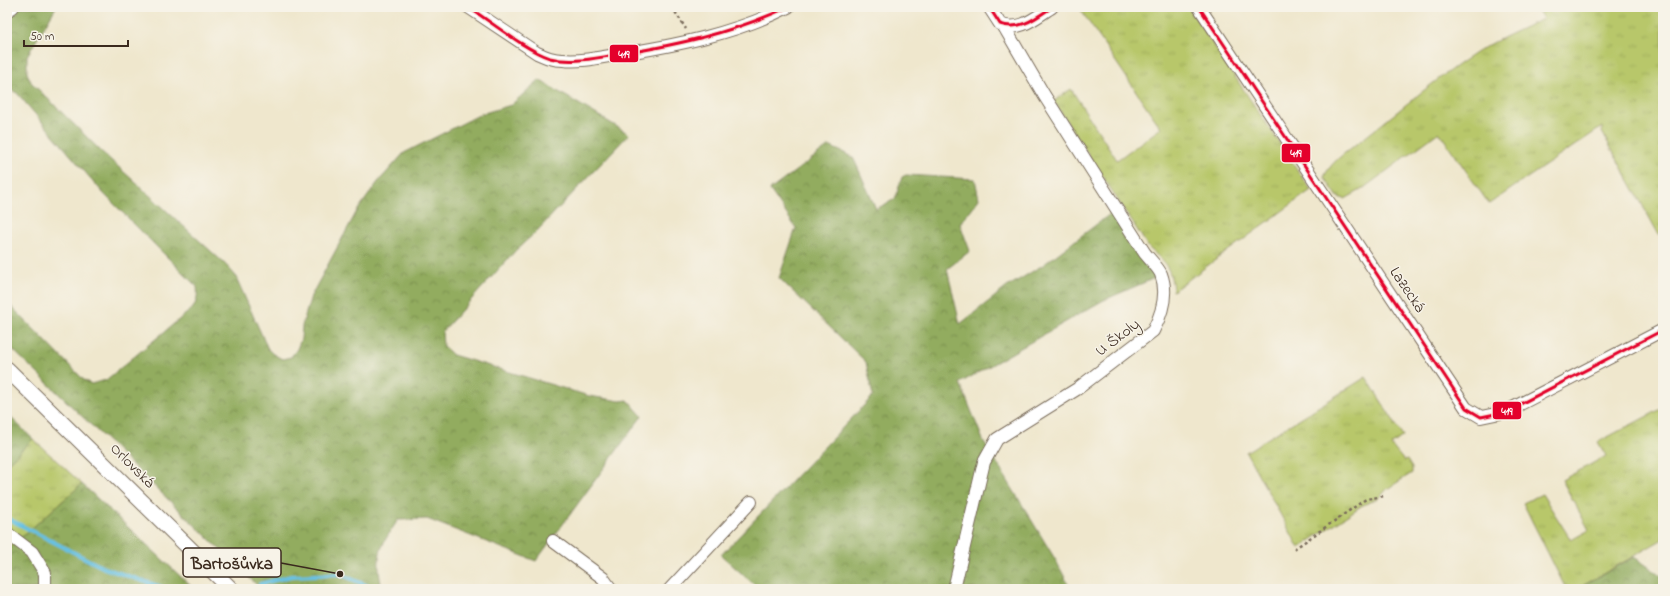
<svg xmlns="http://www.w3.org/2000/svg" width="1670" height="596" font-family="'Indie Flower',sans-serif">
<style>
.grass{fill:url(#grass-tufts);stroke:#7a7844}
.forest{fill:url(#forest-crowns);stroke:#666b3e}
.lines{fill:none;stroke-linecap:round;stroke-linejoin:round}
.stream{stroke:#66c1e4;stroke-width:4}
.minor-casing{stroke:#7a6c5b;stroke-width:14}
.tertiary-casing{stroke:#7a6c5b;stroke-width:17}
.path{stroke:#7a6c5b;stroke-width:2.5;stroke-dasharray:3 3;stroke-linecap:butt}
.minor{stroke:#fff;stroke-width:12}
.tertiary{stroke:#fff;stroke-width:15}
.bus-1-casing{stroke:#f7f3e8;stroke-width:6}
.bus-1{stroke:#e4002b;stroke-width:3}
.labels{text-anchor:middle;dominant-baseline:central;stroke-width:3;stroke-linejoin:round;paint-order:stroke}
.street-label{font-size:16px;fill:#3b2a1e;stroke:#f7f3e8}
.leader{fill:none;stroke:#3b2a1e;stroke-width:1.5}
.callout-dot{fill:#3b2a1e;stroke:#f7f3e8;stroke-width:1.5}
.callout{fill:#f7f3e8;stroke:#3b2a1e;stroke-width:1.5}
.callout-label{font-size:17px;text-anchor:middle;font-weight:bold;fill:#3b2a1e}
.line-badge{stroke:#f7f3e8;stroke-width:1.5}
.badge-label{font-size:11px;text-anchor:middle;font-weight:bold;fill:#fff}
</style>
<defs>
<pattern id="grass-tufts" width="24" height="20" patternUnits="userSpaceOnUse"><rect width="24" height="20" fill="#b8c76a"/><path d="M3 7l-1-3M5 7V3M7 7l1-3M15 17l-1-3M17 17v-4M19 17l1-3" fill="none" stroke="#9fab5b"/></pattern>
<pattern id="forest-crowns" width="20" height="18" patternUnits="userSpaceOnUse"><rect width="20" height="18" fill="#92ac5e"/><path d="M2 6a3 3 0 1 1 6 0M12 15a3 3 0 1 1 6 0" fill="none" stroke="#788c4d"/></pattern>
</defs>
<rect width="100%" height="100%" fill="#f7f3e8"/>
<filter id="ink" filterUnits="userSpaceOnUse"><feTurbulence type="fractalNoise" baseFrequency=".025" numOctaves="2"/><feDisplacementMap in="SourceGraphic" scale="8" xChannelSelector="R" yChannelSelector="G"/><feConvolveMatrix kernelMatrix="1 2 1 2 8 2 1 2 1" color-interpolation-filters="sRGB"/></filter>
<filter id="wash" filterUnits="userSpaceOnUse"><feTurbulence type="fractalNoise" baseFrequency=".012" numOctaves="4" result="noise"/><feDisplacementMap in="SourceGraphic" scale="16" xChannelSelector="R" yChannelSelector="G"/><feGaussianBlur stdDeviation="0.9" result="paint"/><feColorMatrix in="noise" values="0 0 0 0 0 0 0 0 0 0 0 0 0 0 0 0 0 1.4 0 .05"/><feComposite in="paint" operator="in"/></filter>
<g filter="url(#wash)">
<rect width="100%" height="100%" fill="#efe7cd"/>
<g class="grass">
<path d="M1083,7H1188L1311,190L1173,291C1171,268 1166,263 1149,248L1055,103L1054,101L1071,89L1117,160L1161,128L1080,9Z"/>
<path d="M1536,7H1663V231L1659,235L1602,132V127L1489,204L1439,132L1361,190L1345,199L1338,197L1324,177C1331,160 1354,147 1368,135C1404,107 1439,76 1477,52C1498,39 1521,29 1543,19Z"/>
<polygon points="1366,377 1403,436 1391,445 1404,461 1407,460 1412,468 1412,473 1387,489 1380,497 1361,506 1299,548 1246,452"/>
<polygon points="1663,408 1663,539 1577,589 1566,589 1523,503 1542,494 1571,540 1589,530 1562,480 1606,456 1598,442"/>
<polygon points="33,439 82,484 7,550 7,464"/>
</g>
<g class="forest">
<path d="M7,7H56L27,56V73L31,82L102,152L224,263L235,275L268,349L273,354L282,359L291,357L297,349L301,339L302,326L311,296L357,211L378,182L404,153L481,114L511,105L539,80L629,134L536,232L516,250L442,332L443,346L453,355L589,396L620,401L628,400L642,416L536,561L427,519L398,520C379,548 375,555 382,589H261L7,344V302L84,380L91,384L106,380L193,308C197,301 198,295 197,287L104,194L17,93L11,90L7,91Z"/>
<polygon points="829,146 853,157 876,209 895,199 902,177 906,175 975,179 979,199 960,224 970,251 947,269 960,324 1007,287 1043,265 1114,211 1159,276 1102,301 960,383 983,440 1055,559 1071,589 759,589 721,555 873,396 866,362 779,278 796,228 770,190"/>
<polygon points="7,414 33,439 7,464"/>
<polygon points="82,484 194,589 7,589 7,550"/>
<polygon points="1634,557 1662,576 1663,589 1577,589"/>
</g>
<g class="lines">
<g class="stream">
<polyline points="7,518 104,568 167,589"/>
<polyline points="260,584 291,576 340,574 375,589"/>
</g>
</g>
</g>
<g filter="url(#ink)">
<g class="lines">
<g class="minor-casing">
<g id="minor">
<path d="M468,7L537,53C546,57 553,60 563,60C580,62 598,58 615,55C673,46 735,34 788,7"/>
<path d="M989,7L1000,24C1019,33 1036,17 1052,7"/>
<polyline points="1199,7 1466,408 1481,417 1505,412 1663,330"/>
<polyline points="7,11 13,7"/>
<polyline points="7,533 32,552 45,573 45,589"/>
<polyline points="553,541 603,578 611,589"/>
<polyline points="670,589 751,502"/>
<path d="M954,589L984,462L997,439L1077,389L1153,331C1162,314 1168,293 1161,274C1158,267 1149,259 1144,252L1044,95L1003,25"/>
</g>
</g>
<g class="tertiary-casing">
<polyline id="tertiary" points="7,369 231,589"/>
</g>
<g class="path">
<polyline points="672,7 686,29"/>
<polyline points="1294,549 1366,499 1384,496"/>
</g>
<use href="#minor" class="minor"/>
<use href="#tertiary" class="tertiary"/>
<g class="bus-1-casing">
<g id="bus-1">
<path d="M468,7C490,21 527,51 550,58C572,64 595,58 616,55C676,45 733,33 788,7"/>
<path d="M989,7L1000,24C1020,31 1036,18 1052,7"/>
<polyline points="1199,7 1466,408 1481,417 1505,412 1663,330"/>
</g>
</g>
<use href="#bus-1" class="bus-1"/>
</g>
</g>
<g class="labels">
<g class="street-label">
<text transform="translate(1407 290) rotate(56)">Lazecká</text>
<text transform="translate(1118 338) rotate(-37)">U Školy</text>
<text transform="translate(132 466) rotate(45)">Orlovská</text>
</g>
</g>
<path class="leader" d="M340 574L281 563"/>
<circle class="callout-dot" cx="340" cy="574" r="4"/>
<rect class="callout" x="183" y="548" width="98" height="29" rx="4"/>
<g class="callout-label">
<text x="232" y="569">Bartošůvka</text>
</g>
<g class="line-badge">
<rect x="609" y="44" width="30" height="19" rx="4" fill="#e4002b"/>
<rect x="1281" y="143" width="30" height="20" rx="4" fill="#e4002b"/>
<rect x="1492" y="401" width="30" height="19" rx="4" fill="#e4002b"/>
</g>
<g class="badge-label">
<text x="624" y="58">419</text>
<text x="1296" y="157">419</text>
<text x="1507" y="415">419</text>
</g>
<rect width="1670" height="596" fill="none" stroke="#f7f3e8" stroke-width="24"/>
<path d="M24 40v6h104v-6" fill="none" stroke="#3b2a1e" stroke-width="2"/>
<text x="30" y="40" font-size="12" fill="#3b2a1e" stroke="#f7f3e8" stroke-width="3" paint-order="stroke">50 m</text>
</svg>
